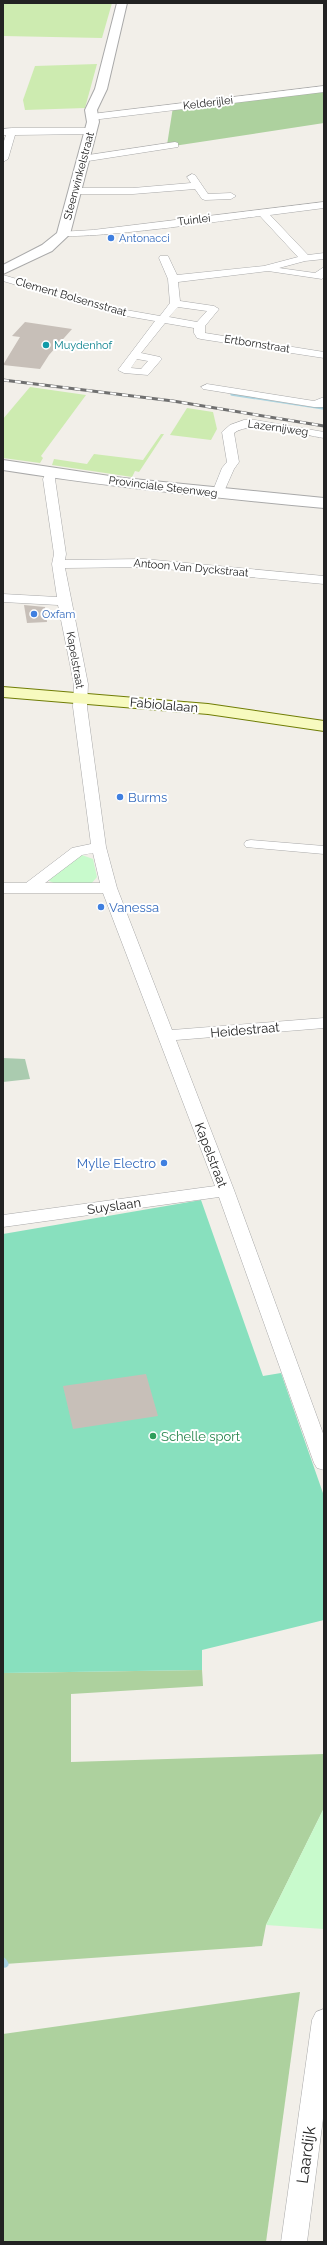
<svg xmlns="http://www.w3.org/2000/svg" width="327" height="2245" font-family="Raleway,sans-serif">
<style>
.grass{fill:#cdebb0}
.forest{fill:#add19e}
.cemetery{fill:#aacbaf}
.park{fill:#c8facc}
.pitch{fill:#88e0be}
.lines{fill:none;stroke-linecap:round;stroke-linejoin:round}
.stream-far1{stroke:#aad3df;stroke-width:3.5}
.stream{stroke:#aad3df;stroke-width:7}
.building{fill:#c7bfb8}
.minor-casing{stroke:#a9a9a9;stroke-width:1}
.tertiary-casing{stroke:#a9a9a9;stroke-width:2}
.secondary-casing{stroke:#707d05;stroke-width:2}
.minor{fill:#fff;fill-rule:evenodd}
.tertiary{fill:#fff;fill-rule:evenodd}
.secondary{fill:#f7fabf;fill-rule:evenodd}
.rail-casing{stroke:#707070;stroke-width:3}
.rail{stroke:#fff;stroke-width:2;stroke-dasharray:6;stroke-linecap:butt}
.shop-dot{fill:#3f7fe0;stroke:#fff;stroke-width:1.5}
.culture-dot{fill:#0f9aa8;stroke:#fff;stroke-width:1.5}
.leisure-dot{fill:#2e9e5b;stroke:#fff;stroke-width:1.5}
.labels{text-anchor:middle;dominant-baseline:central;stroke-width:4;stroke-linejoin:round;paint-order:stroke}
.far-street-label{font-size:11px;fill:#222;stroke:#fff}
.far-shop-label{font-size:11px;fill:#366cbe;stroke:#fff;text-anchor:start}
.far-culture-label{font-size:11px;fill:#0d838f;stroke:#fff;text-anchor:start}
.street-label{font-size:13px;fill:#222;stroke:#fff}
.shop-label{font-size:13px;fill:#366cbe;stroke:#fff;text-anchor:start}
.leisure-label{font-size:13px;fill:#27864d;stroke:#fff;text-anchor:start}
.near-street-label{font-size:16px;fill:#222;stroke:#fff}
</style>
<rect width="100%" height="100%" fill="#f2efe9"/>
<g class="grass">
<polygon points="3,3 112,3 102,38 3,36"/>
<polygon points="97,64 85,108 25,110 23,100 35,66"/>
<polygon points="30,387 86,395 41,456 43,458 40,463 3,458 3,419"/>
<polygon points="187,408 213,412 217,429 211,440 170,435"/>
<polygon points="161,434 164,434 139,472 135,471 132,477 52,465 54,459 87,464 94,454 143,460"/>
</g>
<g class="forest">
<polygon points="324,89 324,123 167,147 167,145 173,107"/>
<polygon points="202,1670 203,1686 71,1694 71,1762 324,1754 324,1808 266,1925 262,1946 5,1964 3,1961 3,1673"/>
<polygon points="300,1992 266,2242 3,2242 3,2034"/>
</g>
<polygon class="cemetery" points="3,1058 25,1059 30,1079 3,1082"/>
<g class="park">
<polygon points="82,855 93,859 97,877 91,884 56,884 47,880"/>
<polygon points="324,1808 324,1929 266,1925"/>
</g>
<polygon class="pitch" points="201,1200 263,1376 281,1373 324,1496 324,1620 202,1650 202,1670 3,1673 3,1234"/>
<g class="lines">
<polyline class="stream-far1" points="232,394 324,408"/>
<polyline class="stream" points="3,1961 5,1964"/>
</g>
<g class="building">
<polygon points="25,322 72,329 49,355 40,369 3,365 20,337 12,336"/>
<polygon points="24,605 45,607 47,622 27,623"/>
<polygon points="146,1374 158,1416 73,1429 63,1386"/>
</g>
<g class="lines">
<g class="minor-casing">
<g id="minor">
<polygon points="324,86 324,92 92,120 87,117 92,114"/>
<polygon points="12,128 91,128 96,131 91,134 15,135 8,159 3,162 3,144 6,135 3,135 3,129"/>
<polygon points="175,142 178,143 178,147 82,162 77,159 82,156"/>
<polygon points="192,174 195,175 208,194 231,193 236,196 231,199 205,200 202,199 195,189 133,194 74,194 69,191 74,188 133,188 191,183 187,177"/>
<path d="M324,202V208L270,215L308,255L324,253V259L305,261L279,268L315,273L324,267V277L322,279L268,271L178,282L180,301L214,306L219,309L205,326V333L324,352V358L201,339L197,338L194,333V328L165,323L141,353L160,357L162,359L160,361L148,375L124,373L118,370L155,321L115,314L3,281V275L120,309L160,316L170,303L168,279L159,258L160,256H168L177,275L264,266L298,257L260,216C236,219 66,243 58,234L59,232L93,230ZM178,307L207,311L197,322L169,317ZM137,359L148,361L141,369L131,368Z"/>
<polygon points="207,384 314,401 324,397 324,407 314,407 203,389 201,387"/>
<path d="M244,420H255L324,432V438C301,435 253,419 234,433L239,462L234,469L222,496H214L212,493L222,468L227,462L222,432L230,425Z"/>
<path d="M51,469L57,473L55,479L66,554L65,560L144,559L324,576V584L144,567L65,568L88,684L87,707L106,847L117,888L172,1030L324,1018V1028L176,1040L234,1190L324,1436V1470L317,1468L314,1463L219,1197L3,1227V1215L215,1186L103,893H3V883H26L72,848L91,844L73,707L74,684L58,605L3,602V594L57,597L52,564L54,554L43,479L47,470ZM93,853L100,883H45L82,855Z"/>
<polygon points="251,840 324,846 324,854 246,847 244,844 246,841"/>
<polygon points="324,2009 324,2111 307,2242 281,2242 312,2020 316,2012"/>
</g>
</g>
<g class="tertiary-casing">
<g id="tertiary">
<polygon points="117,3 127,3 107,89 97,110 99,122 70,234 52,251 3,274 3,265 42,245 57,233 87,122 85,110 95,89"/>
<path d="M3,460L123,478L324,498V508C217,498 110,487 3,470Z"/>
</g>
</g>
<g class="secondary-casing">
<polygon id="secondary" points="3,687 208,704 324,721 324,731 208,714 3,697"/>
</g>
<use href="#minor" class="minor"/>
<use href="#tertiary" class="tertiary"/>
<use href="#secondary" class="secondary"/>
<g class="rail-casing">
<polyline id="rail" points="3,380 173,401 324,426"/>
</g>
<use href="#rail" class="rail"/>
</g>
<g class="shop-dot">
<circle cx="111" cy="238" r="4"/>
<circle cx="34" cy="614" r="4"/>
<circle cx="120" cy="797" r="4"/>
<circle cx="101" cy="907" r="4"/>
<circle cx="164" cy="1163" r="4"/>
</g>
<circle class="culture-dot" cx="46" cy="345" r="4"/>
<circle class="leisure-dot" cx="153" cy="1436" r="4"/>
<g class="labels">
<g class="far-street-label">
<text transform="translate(208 103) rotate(-7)">Kelderijlei</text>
<text transform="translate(79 176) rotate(-75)">Steenwinkelstraat</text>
<text transform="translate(194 220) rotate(-7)">Tuinlei</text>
<text transform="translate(71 297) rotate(16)">Clement Bolsensstraat</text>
<text transform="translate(257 344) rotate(9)">Ertbornstraat</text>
<text transform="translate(278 428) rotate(8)">Lazernijweg</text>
<text transform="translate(163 487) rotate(7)">Provinciale Steenweg</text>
<text transform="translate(191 568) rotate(5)">Antoon Van Dyckstraat</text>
<text transform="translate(75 660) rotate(80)">Kapelstraat</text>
</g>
<g class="far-shop-label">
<text x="119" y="238">Antonacci</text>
<text x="42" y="614">Oxfam</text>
</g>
<g class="far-culture-label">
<text x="54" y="345">Muydenhof</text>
</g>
<g class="street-label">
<text transform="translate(164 705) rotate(5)">Fabiolalaan</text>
<text transform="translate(245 1030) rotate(-5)">Heidestraat</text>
<text transform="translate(211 1155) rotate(69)">Kapelstraat</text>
<text transform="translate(114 1206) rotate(-8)">Suyslaan</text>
</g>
<g class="shop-label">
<text x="128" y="797">Burms</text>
<text x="109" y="907">Vanessa</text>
<text x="156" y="1163" text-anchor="end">Mylle Electro</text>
</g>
<g class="leisure-label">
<text x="161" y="1436">Schelle sport</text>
</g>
<g class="near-street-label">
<text transform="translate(306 2155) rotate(-82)">Laardijk</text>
</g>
</g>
<rect width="327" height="2245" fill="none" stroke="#222222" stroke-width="8"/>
</svg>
